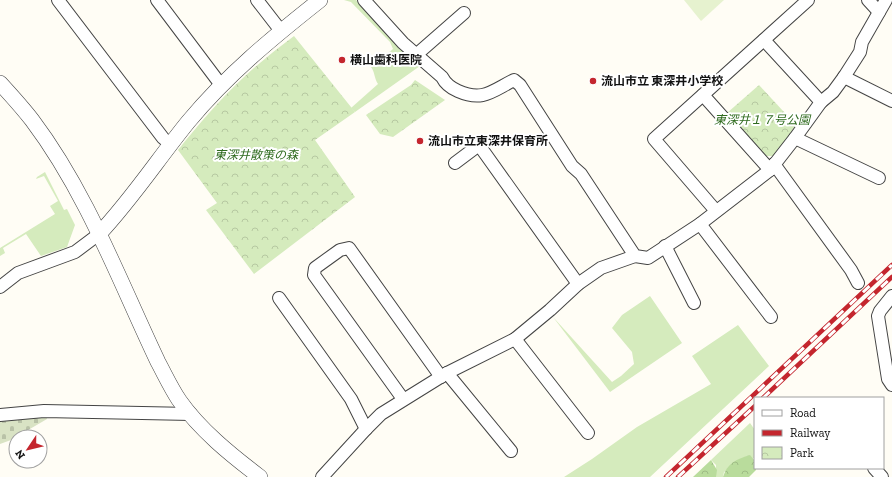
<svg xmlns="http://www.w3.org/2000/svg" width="892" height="477" font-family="'Zilla Slab','Noto Sans JP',serif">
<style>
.grass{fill:#d5ebbd}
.forest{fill:url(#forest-crowns)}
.cemetery{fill:url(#cemetery-stones)}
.park{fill:url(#park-crowns)}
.pitch{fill:#e6f2cf}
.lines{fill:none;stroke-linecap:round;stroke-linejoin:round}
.minor-casing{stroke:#444;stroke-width:14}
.tertiary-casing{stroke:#444;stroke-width:16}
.minor{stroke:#fff;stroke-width:12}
.tertiary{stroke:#fff;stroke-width:15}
.rail-casing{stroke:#c4262e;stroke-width:4.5}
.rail{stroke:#fff;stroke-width:3;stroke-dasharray:9;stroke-linecap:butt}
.poi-dot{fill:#c4262e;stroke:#fff;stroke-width:1.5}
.labels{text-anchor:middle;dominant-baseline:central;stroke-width:4;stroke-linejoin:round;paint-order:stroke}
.poi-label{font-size:12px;font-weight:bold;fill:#111;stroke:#fff;text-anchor:start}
.park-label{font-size:12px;font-style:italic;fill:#2f6b1f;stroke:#fff}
</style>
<defs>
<pattern id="forest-crowns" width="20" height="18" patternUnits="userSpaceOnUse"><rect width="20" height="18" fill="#b9dc9c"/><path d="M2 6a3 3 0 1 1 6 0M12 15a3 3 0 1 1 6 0" fill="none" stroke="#9ebc85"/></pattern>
<pattern id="cemetery-stones" width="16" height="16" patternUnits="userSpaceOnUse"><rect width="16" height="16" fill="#d9e3c4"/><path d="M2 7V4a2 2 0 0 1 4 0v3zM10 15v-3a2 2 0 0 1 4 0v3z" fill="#b9c2a7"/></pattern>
<pattern id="park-crowns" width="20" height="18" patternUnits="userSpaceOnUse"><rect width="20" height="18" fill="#d5ebbd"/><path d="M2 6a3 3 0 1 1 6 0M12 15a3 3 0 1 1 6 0" fill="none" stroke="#b6c8a1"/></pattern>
</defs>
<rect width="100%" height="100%" fill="#fffdf5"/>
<g class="grass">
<path d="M344,0H356L405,53L420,66L355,112L351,108L378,84C374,78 375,72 371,67L393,49L390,42L351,2Z"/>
<polygon points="45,172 64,210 67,209 75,225 67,247 41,256 26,234 3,248 5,253 0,256 0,248 55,214 50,206 58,201 44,176 36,179 37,177"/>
<polygon points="650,296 682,343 610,392 553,317 612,382 621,376 634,364 632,352 612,328 622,315"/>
<polygon points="738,325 769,366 650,477 564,477 592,459 637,427 711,384 692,356"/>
<polygon points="750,423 755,430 755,461 754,458 724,472 723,477 716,477 716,465 711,460"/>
</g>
<g class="forest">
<path d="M750,455L755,461L756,470L749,477H723C727,463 737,459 750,455Z"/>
<polygon points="711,460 717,470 716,477 693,477"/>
</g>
<polygon class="cemetery" points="46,414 47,419 11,440 0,444 0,416"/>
<g class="park">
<path d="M294,36L355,112L315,140L355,197L254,274L206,210L217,203L178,150C198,125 220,99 244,77C260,62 277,49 294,36Z"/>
<polygon points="415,80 445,100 393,137 380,134 366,115 411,85"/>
<polygon points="759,85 796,125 775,156 766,156 727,113"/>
</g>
<polygon class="pitch" points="684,0 724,0 701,21"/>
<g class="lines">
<g class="minor-casing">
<g id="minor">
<polyline points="58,0 163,138 170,144"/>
<polyline points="157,0 221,85"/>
<polyline points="257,0 281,31"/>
<path d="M364,0L403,43L442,77C445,83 451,88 458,91C483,102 492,91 514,80L520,85L572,166L581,174L635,256L648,258L700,224L770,170L795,138L821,102L833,92L844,77L860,52L862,42L886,0"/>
<polyline points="868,0 879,12"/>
<polyline points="764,40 821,102"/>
<polyline points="416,55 464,13"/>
<polyline points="844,77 892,101"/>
<polyline points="703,95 770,170"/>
<polyline points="795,138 879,178"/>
<polyline points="455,163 479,145 578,284"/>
<polyline points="774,164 851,270 858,283"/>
<polyline points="716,211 654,139 808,0"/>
<polyline points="700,224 771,317"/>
<polyline points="665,246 694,303"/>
<polyline points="0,287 18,273 75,252 99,234"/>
<polyline points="892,296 880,311 878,316 888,379 892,385"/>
<polyline points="279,298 351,399 366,429"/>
<polyline points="515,339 588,433"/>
<polyline points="447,373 511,451"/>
<polyline points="403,399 314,275 315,268 340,250 349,248 441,377"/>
<polyline points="0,415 44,411 191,414"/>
<polyline points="874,468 882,477"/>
<polyline points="322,477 366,429 381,414 447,373 515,339 550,310 578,284 601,268 635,256"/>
</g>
</g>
<g class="tertiary-casing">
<g id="tertiary">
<path d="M0,83C11,95 22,107 32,120C87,193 119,280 158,362C165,375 171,388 179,400C200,430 231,455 260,477"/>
<path d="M99,234C132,199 158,159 188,122C228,74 272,38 320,0"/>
</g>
</g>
<use href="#minor" class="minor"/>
<use href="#tertiary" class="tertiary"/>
<g class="rail-casing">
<g id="rail">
<polyline points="763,398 892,277"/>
<polyline points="666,477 892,265"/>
<polyline points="678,477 755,406"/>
</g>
</g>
<use href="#rail" class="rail"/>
</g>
<g class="poi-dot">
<circle cx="342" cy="60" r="4"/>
<circle cx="593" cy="81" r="4"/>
<circle cx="420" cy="141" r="4"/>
</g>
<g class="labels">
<g class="poi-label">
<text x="350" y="60">横山歯科医院</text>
<text x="601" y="81">流山市立 東深井小学校</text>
<text x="428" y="141">流山市立東深井保育所</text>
</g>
<g class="park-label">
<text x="762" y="120">東深井１７号公園</text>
<text x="256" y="155">東深井散策の森</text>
</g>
</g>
<rect x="754" y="397" width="130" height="72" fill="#ffffff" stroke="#a0a0a0"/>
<rect x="762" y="410" width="20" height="6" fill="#ffffff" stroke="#a0a0a0"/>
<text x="790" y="417" font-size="12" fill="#111111">Road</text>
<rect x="762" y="430" width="20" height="6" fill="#c4262e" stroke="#a0a0a0"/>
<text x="790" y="437" font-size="12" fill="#111111">Railway</text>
<rect x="762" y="447" width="20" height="12" fill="url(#park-crowns)" stroke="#a0a0a0"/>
<text x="790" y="457" font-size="12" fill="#111111">Park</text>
<g transform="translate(28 449) rotate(235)"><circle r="19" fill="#ffffff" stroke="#a0a0a0"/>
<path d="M0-3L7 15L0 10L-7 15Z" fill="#c4262e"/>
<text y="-6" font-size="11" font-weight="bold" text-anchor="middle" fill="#111111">N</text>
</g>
</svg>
